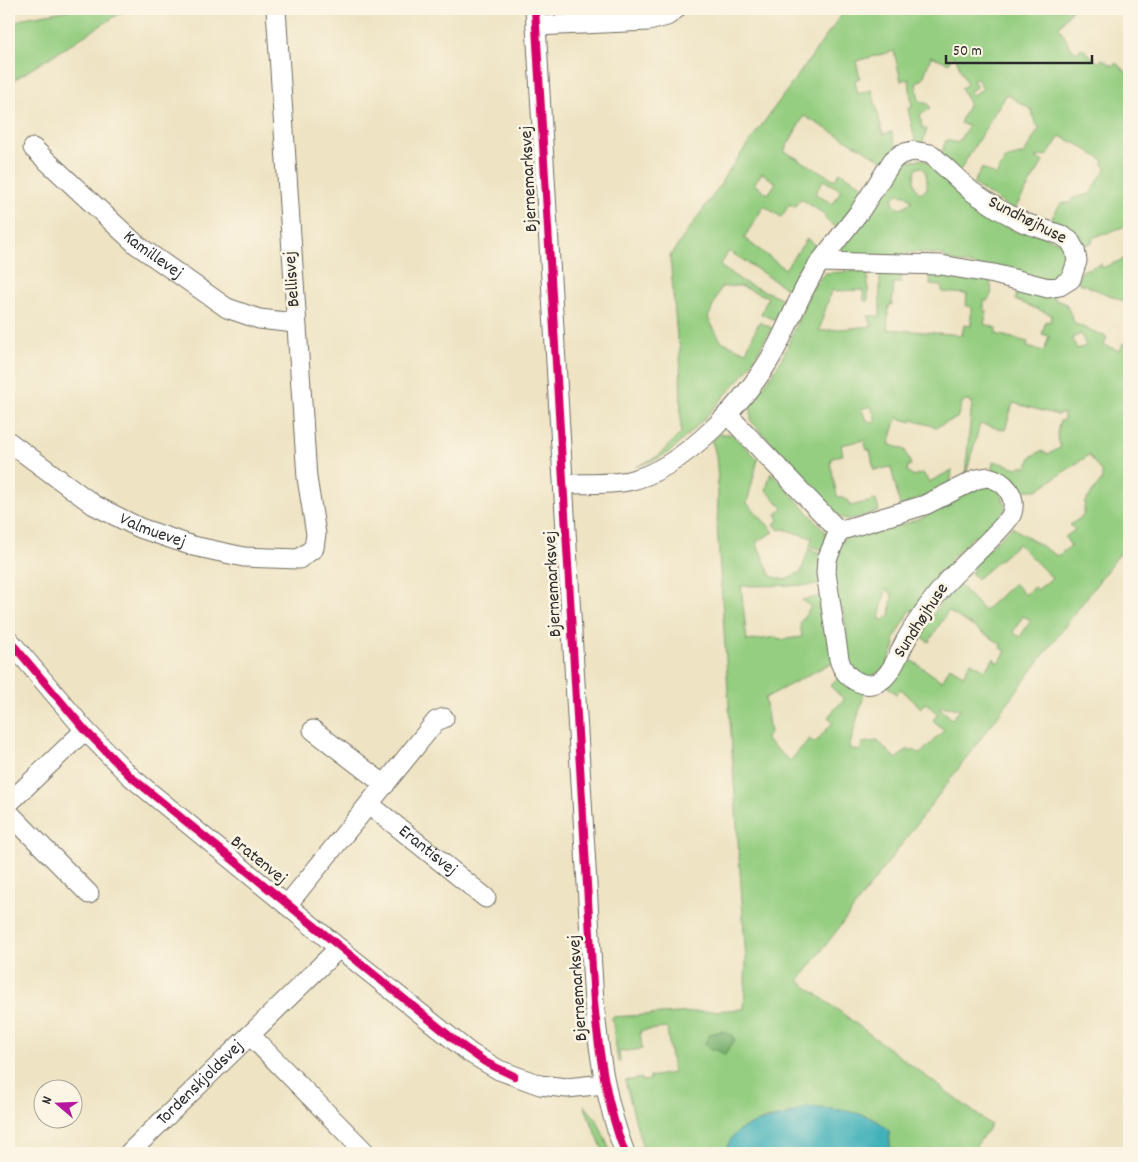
<svg xmlns="http://www.w3.org/2000/svg" width="1138" height="1162" font-family="Dekko,sans-serif">
<style>
.green{fill:#95ce81;stroke:#607c56;fill-rule:evenodd}
.forest{fill:#78b16f;stroke:#526e4d}
.water{fill:#41b1b9;stroke:#366e72}
.lines{fill:none;stroke-linecap:round;stroke-linejoin:round}
.minor-casing{stroke:#6f6b60;stroke-width:21}
.minor{stroke:#fff;stroke-width:19}
.cycleway-casing{stroke:#fcf5e5;stroke-width:11}
.cycleway{stroke:#d6006c;stroke-width:8}
.labels{text-anchor:middle;dominant-baseline:central;stroke-width:5;stroke-linejoin:round;paint-order:stroke}
.street-label{font-size:18px;fill:#2b2b2b;stroke:#fcf5e5}
</style>
<rect width="100%" height="100%" fill="#fcf5e5"/>
<filter id="ink" filterUnits="userSpaceOnUse"><feTurbulence type="fractalNoise" baseFrequency=".02" numOctaves="2"/><feDisplacementMap in="SourceGraphic" scale="10" xChannelSelector="R" yChannelSelector="G"/><feConvolveMatrix kernelMatrix="1 2 1 2 8 2 1 2 1" color-interpolation-filters="sRGB"/></filter>
<filter id="wash" filterUnits="userSpaceOnUse"><feTurbulence type="fractalNoise" baseFrequency=".0096" numOctaves="4" result="noise"/><feDisplacementMap in="SourceGraphic" scale="20" xChannelSelector="R" yChannelSelector="G"/><feGaussianBlur stdDeviation="1.12" result="paint"/><feColorMatrix in="noise" values="0 0 0 0 0 0 0 0 0 0 0 0 0 0 0 0 0 1.4 0 .05"/><feComposite in="paint" operator="in"/></filter>
<g filter="url(#wash)">
<rect width="100%" height="100%" fill="#eee3c3"/>
<g class="green">
<polygon points="75,9 127,9 9,83 9,26 24,18"/>
<path d="M846,9H1072L1059,27L1071,48L1077,52L1082,48L1099,63L1102,59L1113,66L1116,63L1129,74V225L1092,238L1093,242L1080,247L1048,224L1061,203H1070L1073,198L1090,194L1106,168L1103,164L1104,161L1079,145L1060,136L1048,155L1036,157L1043,162L1014,210L973,184L982,168L996,176L1005,159L1024,154L1040,127L1035,124L1032,110L1006,94L959,172L941,155L946,140L958,143L968,126L960,123L969,103L961,88L967,85L956,58L952,56L949,63L931,56L923,79L916,83L919,101L928,104L930,109L920,115L922,127L927,129L922,145L916,144L908,109L912,107L909,79L901,81L894,51L856,61L860,78L855,80L858,94L872,90L883,134L892,132L896,149L884,161L804,116L784,151L835,180L840,172L867,188L837,228L826,220L824,214L801,199L794,207L790,204L781,217L764,206L744,238L785,269L807,239L820,249L792,292L729,251L720,266L745,283L784,299L775,320L761,314L768,297L740,286L721,287L708,318L721,341L746,352L759,322L772,328L747,371L700,423L672,450L659,458L636,467L658,456L681,433L680,346L677,337L670,256L721,184L724,177ZM977,78L983,89L972,95L970,91L977,87L973,80ZM762,173L776,183L768,194L754,184ZM823,180L841,190L833,204L815,194Z"/>
<path d="M924,159L987,210L988,217L1019,233L1024,229L1059,242L1067,249L1069,269L1054,282L947,260L944,255L910,252L905,257L845,255L842,249L862,218L867,219L888,188L887,181L900,162ZM921,167C928,171 927,182 927,189L920,193C913,189 913,177 916,169ZM898,194L906,195L912,201L904,207L897,208L893,203V198Z"/>
<polygon points="1129,257 1129,303 1077,282 1082,271 1101,264 1102,268"/>
<path d="M880,269L902,270L901,283H894L892,305H889L887,329L962,335L964,325L971,326V307L966,306L967,294L942,292V286L930,285L931,271L990,280C992,290 993,294 987,301L984,300V310L987,311L984,324L997,328L996,334L1028,342L1027,347L1044,351L1049,336L1042,334L1046,321L1050,322L1052,315L1015,300L1019,288L1053,295L1056,300L1066,304L1075,324L1107,337L1104,345L1120,351L1123,343L1129,346V541L799,981L991,1125L971,1153H891V1148L878,1121L837,1111L807,1107L785,1116L764,1119L727,1146L726,1153H644L625,1081L641,1078L642,1081L650,1080L649,1077L673,1073L667,1028L640,1031L642,1049L619,1052L620,1062H618L612,1017L744,1009L746,961L717,525C718,510 720,451 711,441L720,434H731L758,459L747,503L774,532L756,542L771,576L785,580L801,572L809,549L821,553V585L741,586L747,641L777,637L778,640L802,637L800,623L811,607L802,600L822,596L833,662L765,698L770,733L765,739L790,761L809,739L815,743L833,722L828,717L844,699L830,686L839,676L865,691L849,748L860,751L862,743L878,741L896,759L908,749L911,752L913,749L920,754L944,730L933,720L938,714L926,703L921,708L901,689L896,694L886,685L905,656L942,681L950,667L963,675L971,662L985,670L994,658L996,662L1000,661L1006,651L1000,647L1001,644L948,611L929,642L919,635L956,581L984,611L1014,583L1025,595L1034,587L1037,590L1052,578L1018,544L977,579L971,573L974,569L970,565L1012,527L1057,556L1071,546L1065,537L1075,530L1070,525L1083,516L1085,502L1102,480V473L1089,455L1037,490H1015L994,472L992,468L993,461L1018,468L1020,466L1028,467L1031,457L1041,451L1049,454L1061,447C1055,438 1057,431 1060,421L1064,420V414L1060,413L1058,415L1013,403L1005,430L980,424L965,478L972,402L965,401L962,403L957,418L936,427L912,420L911,422L897,418L889,444L905,450L911,465L908,466L907,471L912,476L923,473L929,482L952,470L950,486L900,506L891,467L874,470L870,450H867L864,440L841,445L843,455L832,457V461L830,462L837,496L849,501L850,506L876,500L879,511C862,516 847,525 832,513L834,509L751,421V407L748,405C760,390 773,375 782,358C793,338 808,283 826,273L868,270V301H864L863,290L831,291L819,331L872,326L868,316H880ZM1081,334L1086,346L1077,349L1072,338ZM871,406L876,421L873,423L867,420L861,409ZM1023,616L1031,620L1020,637L1013,632ZM941,706L961,709L952,719L940,708Z"/>
<polygon points="771,472 825,531 827,537 823,550 810,546 812,538 783,529 779,530 774,524 779,520 776,514 783,508 766,490"/>
<path d="M985,484L1001,491L1006,509L981,537H973L950,560V568L918,609L910,611L894,639L895,646L885,668L871,677L852,672L844,648L848,641L843,609L837,605C834,586 827,548 848,536C860,530 877,528 890,524L896,527L927,516L929,510ZM886,589L892,594L890,616L883,620L879,618Z"/>
<polygon points="584,1105 597,1120 611,1153 604,1153"/>
</g>
<polygon class="forest" points="722,1031 732,1035 735,1040 724,1055 719,1051 709,1048 705,1043 710,1034"/>
<path class="water" d="M807,1107C833,1109 872,1110 889,1131L891,1153H726C730,1123 762,1122 785,1116C793,1114 799,1109 807,1107Z"/>
</g>
<g filter="url(#ink)">
<g class="lines">
<g class="minor-casing">
<g id="minor">
<path d="M535,9L594,1002C599,1054 606,1104 625,1153"/>
<polyline points="536,26 649,21 667,16 676,9"/>
<path id="s1" d="M33,148L137,245L227,308L259,319L295,323"/>
<polygon points="913,151 931,154 971,191 1000,210 1025,223 1061,235 1070,241 1075,250 1077,261 1071,279 1060,286 1048,288 994,274 941,265 820,262 860,211 893,160 901,154"/>
<polyline points="727,414 839,531"/>
<path id="s2" d="M9,442L94,505L140,528L193,546L244,557L299,559L314,548L316,534L307,478L276,9"/>
<path d="M988,477C1005,481 1017,495 1012,513C1009,524 959,568 947,582C932,600 917,620 906,640C899,652 895,667 885,677C868,694 844,679 839,659L826,573L827,559L839,531L925,505L977,479Z"/>
<path d="M564,484C585,483 608,485 628,481C683,470 750,397 775,350C791,320 801,290 820,262"/>
<polyline points="9,640 85,730 130,776 339,948 470,1053 499,1070 540,1085 567,1088 604,1084"/>
<polyline points="313,730 385,785"/>
<polyline points="9,803 85,730"/>
<path id="s3" d="M369,804L486,898"/>
<polyline points="9,813 89,894"/>
<polyline points="287,905 436,721 444,718"/>
<polyline points="250,1035 366,1153"/>
<path id="s4" d="M129,1153L339,948"/>
</g>
</g>
<use href="#minor" class="minor"/>
<g class="cycleway-casing">
<g id="cycleway">
<path d="M535,9L594,1002C599,1054 606,1104 625,1153"/>
<polyline points="9,640 85,730 130,776 457,1042 485,1062 514,1076"/>
</g>
</g>
<use href="#cycleway" class="cycleway"/>
</g>
</g>
<g class="labels">
<g class="street-label">
<text transform="translate(530 179) rotate(-93)">Bjernemarksvej</text>
<text transform="translate(1027 221) rotate(27)">Sundhøjhuse</text>
<text stroke="none"><textPath href="#s1" startOffset="161">Kamillevej</textPath></text>
<text transform="translate(293 279) rotate(-94)">Bellisvej</text>
<text stroke="none"><textPath href="#s2" startOffset="170">Valmuevej</textPath></text>
<text transform="translate(554 584) rotate(-93)">Bjernemarksvej</text>
<text transform="translate(922 621) rotate(-57)">Sundhøjhuse</text>
<text stroke="none"><textPath href="#s3" startOffset="75">Erantisvej</textPath></text>
<text transform="translate(258 861) rotate(39)">Bratenvej</text>
<text transform="translate(579 988) rotate(-94)">Bjernemarksvej</text>
<text stroke="none"><textPath href="#s4" startOffset="100">Tordenskjoldsvej</textPath></text>
</g>
</g>
<rect width="1138" height="1162" fill="none" stroke="#fcf5e5" stroke-width="30"/>
<g transform="translate(58 1104) rotate(289)"><circle r="24" fill="#fcf5e5" stroke="#a8a49b"/>
<path d="M0-4L9 19L0 12L-9 19Z" fill="#b5179e"/>
<text y="-8" font-size="14" font-weight="bold" text-anchor="middle" fill="#2b2b2b">N</text>
</g>
<path d="M946 55v8h146v-8" fill="none" stroke="#2b2b2b" stroke-width="2.5"/>
<text x="953" y="55" font-size="15" fill="#2b2b2b" stroke="#fcf5e5" stroke-width="4" paint-order="stroke">50 m</text>
</svg>
